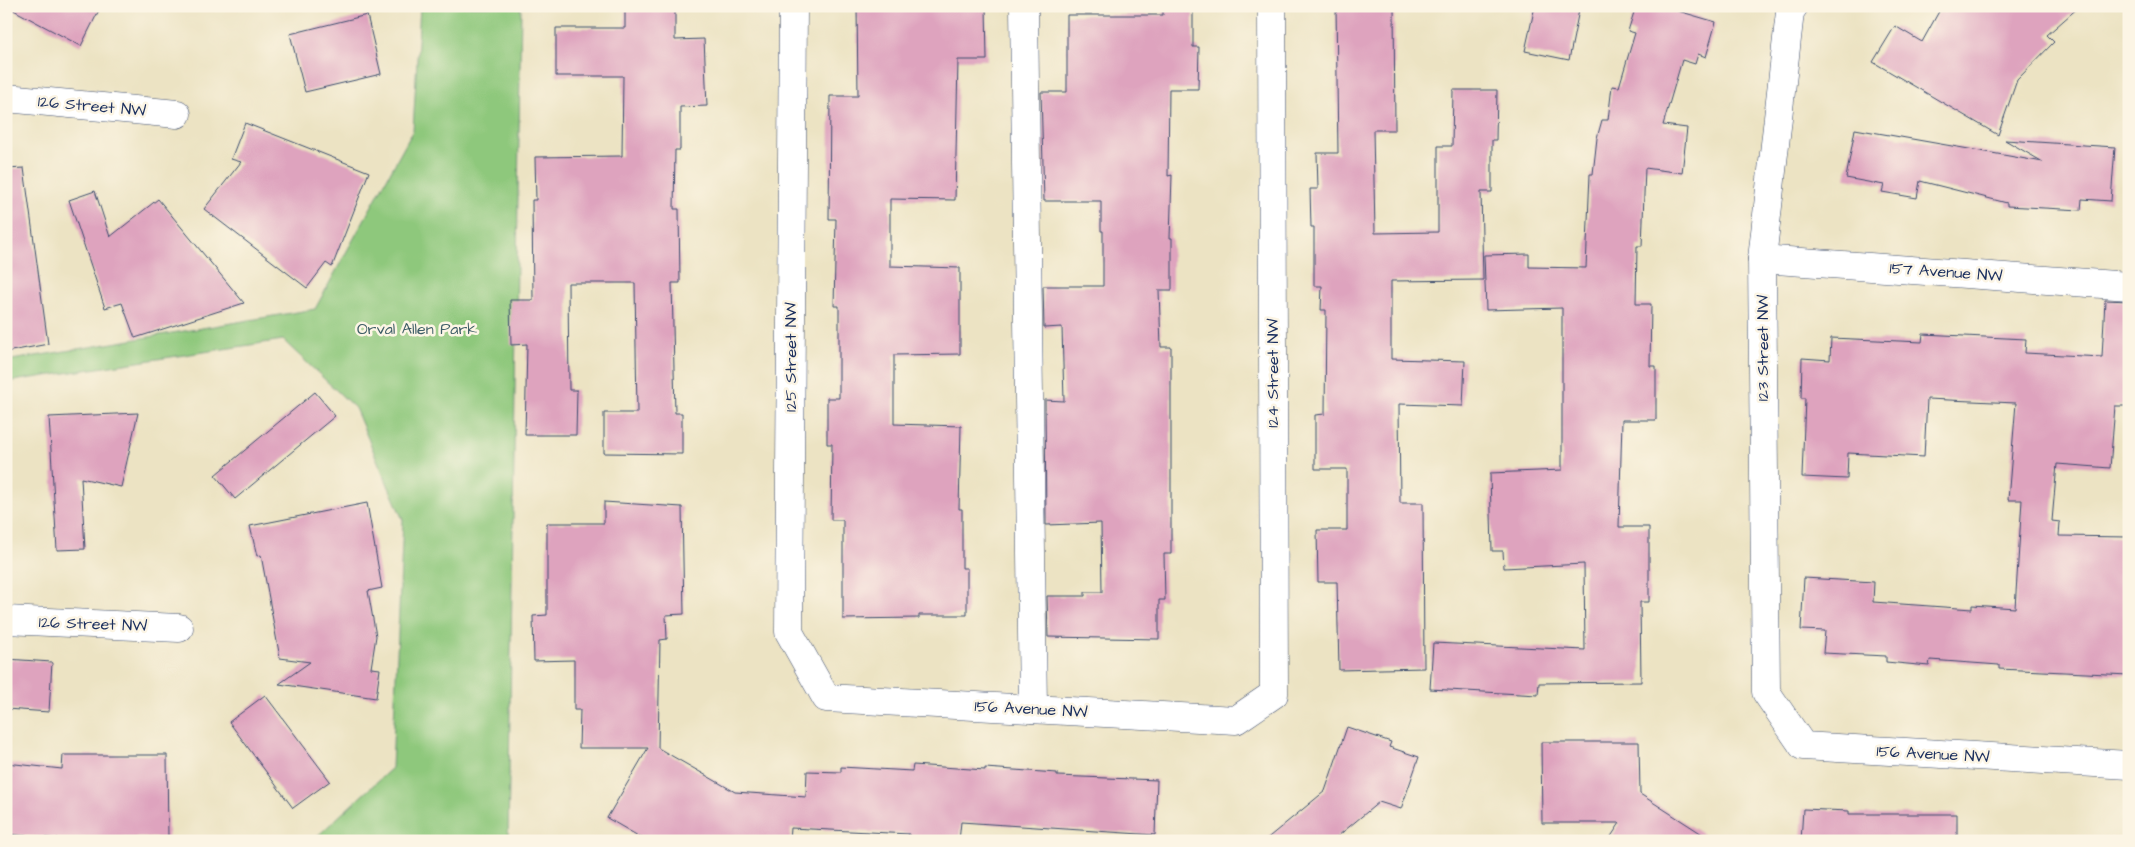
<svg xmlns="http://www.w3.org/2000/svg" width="2135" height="847" font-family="'Architects Daughter',sans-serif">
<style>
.green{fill:#8ec87b;stroke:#547c6c}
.building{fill:#dea3be}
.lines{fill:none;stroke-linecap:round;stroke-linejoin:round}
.minor-casing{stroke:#3a4a6d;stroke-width:29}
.minor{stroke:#fff;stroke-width:28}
.labels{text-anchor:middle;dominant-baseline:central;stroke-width:5;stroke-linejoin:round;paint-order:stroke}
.street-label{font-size:16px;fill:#1b2f5e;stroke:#fcf5e5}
.park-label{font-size:16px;fill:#3e5d67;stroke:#fcf5e5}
</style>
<rect width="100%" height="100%" fill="#fcf5e5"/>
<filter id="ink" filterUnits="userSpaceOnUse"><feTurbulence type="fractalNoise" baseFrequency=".02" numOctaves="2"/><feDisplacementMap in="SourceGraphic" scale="10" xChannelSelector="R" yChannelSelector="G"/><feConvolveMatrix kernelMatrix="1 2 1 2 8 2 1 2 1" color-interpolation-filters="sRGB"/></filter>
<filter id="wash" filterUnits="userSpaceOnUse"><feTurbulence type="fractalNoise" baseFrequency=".0096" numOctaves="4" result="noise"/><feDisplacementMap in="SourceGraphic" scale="20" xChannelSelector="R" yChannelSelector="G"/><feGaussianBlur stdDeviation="1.12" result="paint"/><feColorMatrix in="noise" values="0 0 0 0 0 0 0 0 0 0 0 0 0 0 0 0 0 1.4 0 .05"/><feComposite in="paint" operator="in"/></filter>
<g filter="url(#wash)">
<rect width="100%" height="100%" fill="#ece3c3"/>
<polygon class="green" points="420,6 521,6 508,841 312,841 392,768 403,520 355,408 283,340 6,382 6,361 315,309 413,131"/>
<g id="blocks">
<g class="building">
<polygon points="6,6 101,6 81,46"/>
<polygon points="625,6 675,6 675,40 704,39 707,106 680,107 680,150 675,150 674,209 679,209 680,283 672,283 675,413 682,413 682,454 604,453 604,413 637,413 635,283 568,283 569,390 577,390 576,435 525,435 527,344 511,345 510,300 533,300 532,200 536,200 535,157 622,156 623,76 556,76 556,28 625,28"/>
<polygon points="857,6 986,6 987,60 958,60 955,200 890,199 890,266 960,268 960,354 894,355 894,424 961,426 959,509 962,509 962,568 967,568 967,615 919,615 919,618 843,619 843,520 831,520 832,444 827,444 827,398 839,398 839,306 834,306 836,219 829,219 830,96 858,96"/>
<polygon points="1163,6 1193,6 1193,47 1199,47 1198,89 1169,89 1168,176 1172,175 1170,238 1172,238 1172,290 1159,290 1161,347 1171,347 1171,554 1164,554 1165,600 1159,600 1159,639 1048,637 1047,596 1085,596 1085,592 1102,592 1101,523 1046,525 1045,400 1064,401 1062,327 1044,328 1043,286 1103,286 1103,231 1101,231 1101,201 1044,201 1041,92 1067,92 1067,15 1163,15"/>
<polygon points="1336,6 1394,6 1395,130 1373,130 1375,233 1438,232 1438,146 1452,146 1453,90 1497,90 1496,140 1492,140 1492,192 1481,192 1483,280 1391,281 1391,359 1465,361 1463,406 1399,404 1400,503 1423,503 1424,668 1339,670 1337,582 1318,582 1317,530 1347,530 1347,469 1315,469 1315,415 1325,414 1326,310 1321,310 1322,286 1314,286 1314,227 1311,227 1310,189 1318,189 1317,153 1338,153"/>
<polygon points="1535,6 1561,6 1579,10 1569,60 1525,51"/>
<polygon points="1636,6 1661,6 1716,22 1706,57 1698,54 1695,64 1682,60 1663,125 1687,128 1682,173 1645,168 1642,246 1637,246 1636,304 1651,304 1650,366 1656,366 1656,420 1622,420 1619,527 1649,527 1649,602 1640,602 1641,682 1539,683 1538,695 1430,689 1433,643 1585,650 1584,564 1504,568 1503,551 1492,551 1490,473 1562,470 1562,308 1486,310 1484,255 1529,254 1529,267 1586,268 1590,174 1593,174 1597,138 1602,120 1608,120 1612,86 1619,87 1635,33 1628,31"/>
<polygon points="1942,6 2080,6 2047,35 2054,42 2017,80 1998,135 1873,62 1895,26 1922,42"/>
<polygon points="367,15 381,74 305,92 290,34"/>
<polygon points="245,123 369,172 332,267 326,263 307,288 204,209 241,162 231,159"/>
<polygon points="1855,129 2043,162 2005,140 2115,147 2111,201 2082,199 2081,210 2007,206 2007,203 1920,181 1917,198 1882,192 1884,185 1846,178"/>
<polygon points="24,168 48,344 6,352 6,169"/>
<polygon points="95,191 110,237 158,199 244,303 135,338 122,303 105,308 69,200"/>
<polygon points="2105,300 2129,301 2129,406 2115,406 2110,468 2057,464 2052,521 2060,522 2059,536 2129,537 2129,675 1999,669 1999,665 1930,660 1929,666 1886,662 1886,656 1823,653 1825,631 1801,630 1804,578 1874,582 1873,602 1972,609 1972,605 2015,608 2022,500 2008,500 2016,403 1927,399 1924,457 1848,453 1847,479 1802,477 1805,398 1801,398 1802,358 1830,360 1831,338 1922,342 1923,334 2026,339 2025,353 2102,357"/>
<polygon points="315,392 335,416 235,499 215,475"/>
<polygon points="138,413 121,487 81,478 85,549 57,550 49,417"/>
<polygon points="604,502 682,507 684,614 666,615 667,639 660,640 658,748 735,792 806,797 807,771 841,772 841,767 912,771 913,765 985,770 985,768 1057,773 1057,776 1157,780 1155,835 961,822 959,841 908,841 909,834 791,828 790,841 647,841 607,818 648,748 579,748 580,710 574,710 574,660 534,661 533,616 547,615 547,523 604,523"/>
<polygon points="367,503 382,588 368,591 376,636 371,668 380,669 376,698 279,684 310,662 280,658 261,555 257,556 250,526"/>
<polygon points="6,659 52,662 49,712 6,709"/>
<polygon points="265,695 330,781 293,808 229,722"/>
<polygon points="1347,727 1391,742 1389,747 1419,757 1401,809 1379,802 1332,841 1264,841 1325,791"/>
<polygon points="1541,742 1639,742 1640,794 1713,841 1608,841 1620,823 1542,823"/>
<polygon points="63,755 167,755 168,838 81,838 79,841 6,834 6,763 62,769"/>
<polygon points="1803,809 1849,811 1849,814 1957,814 1957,841 1801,841"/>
</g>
</g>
</g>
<g filter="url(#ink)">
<use href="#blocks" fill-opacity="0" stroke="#3a4a6d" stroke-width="1"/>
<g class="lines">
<g class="minor-casing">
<g id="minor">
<polyline points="793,6 789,632 826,698 1236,720 1274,694 1272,6"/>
<polyline points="1024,6 1033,709"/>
<polyline points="1794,6 1790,12 1762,259 1766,692 1803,746 2129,765"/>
<polyline points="6,98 177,114"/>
<polyline points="1762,259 2129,286"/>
<polyline points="6,620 179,628"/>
</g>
</g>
<use href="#minor" class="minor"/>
</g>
</g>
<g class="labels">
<g class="street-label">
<text transform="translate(92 106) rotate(5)">126 Street NW</text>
<text transform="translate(1946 272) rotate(4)">157 Avenue NW</text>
<text transform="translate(1763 348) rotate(-90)">123 Street NW</text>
<text transform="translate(791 357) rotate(-90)">125 Street NW</text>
<text transform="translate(1273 373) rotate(-90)">124 Street NW</text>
<text transform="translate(93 624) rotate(2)">126 Street NW</text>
<text transform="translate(1031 709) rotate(3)">156 Avenue NW</text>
<text transform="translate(1933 754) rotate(3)">156 Avenue NW</text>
</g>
<g class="park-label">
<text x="417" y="329">Orval Allen Park</text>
</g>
</g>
<rect width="2135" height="847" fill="none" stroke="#fcf5e5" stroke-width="25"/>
</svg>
